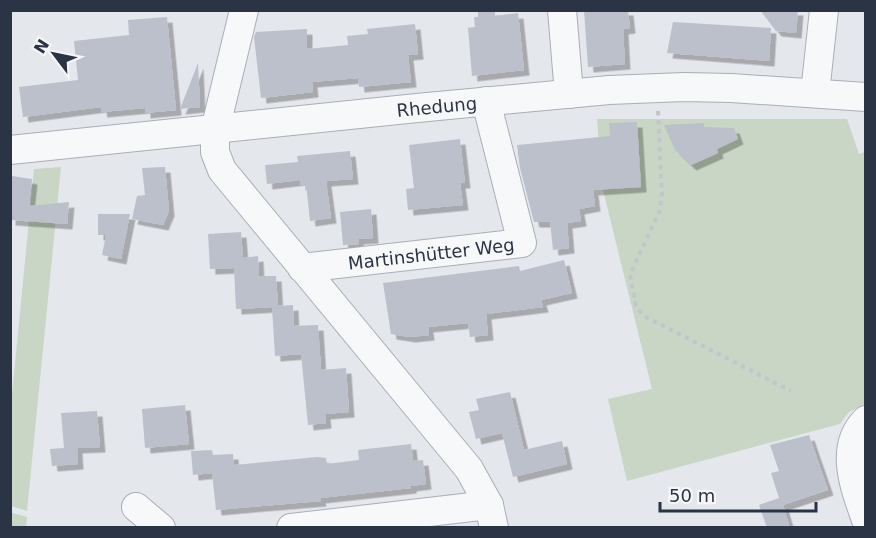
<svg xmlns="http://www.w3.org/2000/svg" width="876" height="538" font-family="'DejaVu Sans',sans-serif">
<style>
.green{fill:#c9d6c5}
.building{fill:#bbc0ca;filter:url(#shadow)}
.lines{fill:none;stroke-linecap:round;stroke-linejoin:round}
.minor-casing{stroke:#a9aeb7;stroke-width:30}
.path{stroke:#c2c5cb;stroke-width:4;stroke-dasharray:4.5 4.5;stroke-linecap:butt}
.minor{stroke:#f7f8fa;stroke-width:28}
.labels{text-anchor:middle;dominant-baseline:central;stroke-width:4.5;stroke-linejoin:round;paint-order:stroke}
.street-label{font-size:18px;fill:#2b3445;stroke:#f4f6f9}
</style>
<defs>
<filter id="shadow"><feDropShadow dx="5.5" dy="5.5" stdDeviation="0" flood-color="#0004"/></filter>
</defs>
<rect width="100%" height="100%" fill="#e4e7ec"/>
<g class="green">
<polygon points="597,119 847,119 859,154 865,152 865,404 849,412 840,424 627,481 608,399 652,389 602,186"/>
<polygon points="61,167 27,511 11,506 11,405 34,169"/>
<polygon points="10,512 27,517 26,527 11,527"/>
</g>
<g class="building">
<polygon points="478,10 495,10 495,16 518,13 524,70 472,76 468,28 475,27 474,17 478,17"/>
<polygon points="584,10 628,10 630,28 623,29 625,64 588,67"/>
<polygon points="760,10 798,10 796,33 776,31"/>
<polygon points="167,17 176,110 145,113 145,108 102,112 101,107 23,117 19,87 78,80 74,41 129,35 128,20"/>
<polygon points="673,22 771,28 769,61 667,53"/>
<polygon points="415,24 418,54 408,55 411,82 359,87 358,78 312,82 313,92 261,98 254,37 256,32 307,29 307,49 348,45 347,36 368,34 367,29"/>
<polygon points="198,63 200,107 180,109"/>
<polygon points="637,122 641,187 593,190 595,206 579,209 581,221 567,223 569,248 553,250 550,222 534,222 520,168 517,145 610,136 609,123"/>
<polygon points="704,123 704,127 734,128 738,139 717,149 718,153 691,165 675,150 664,125"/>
<polygon points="460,139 465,183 460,183 463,205 408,210 406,189 414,188 409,145"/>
<polygon points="350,151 353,179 326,181 331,218 310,221 306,184 300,185 300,180 267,184 265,165 298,162 297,156"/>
<polygon points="165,167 169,211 163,225 132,219 137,196 145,195 142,168"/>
<polygon points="12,176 32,179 29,206 69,202 67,224 10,220"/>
<polygon points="371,209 373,238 358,239 359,244 343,245 340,212"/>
<polygon points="98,214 130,214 121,259 102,255 106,235 98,235"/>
<polygon points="241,232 243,258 258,256 259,276 276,276 278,306 293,305 294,326 318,325 321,370 346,368 349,412 325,414 326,423 308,425 301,354 275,356 272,307 236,309 234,268 210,269 208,234"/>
<polygon points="564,260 572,293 541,300 543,307 486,314 488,335 470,337 468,323 428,327 429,335 410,337 391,334 383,283 519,266 520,271"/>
<polygon points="510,392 524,450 562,441 567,464 513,477 502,433 476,439 469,412 479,410 476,399"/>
<polygon points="185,405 189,444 145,448 142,409"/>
<polygon points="97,411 100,447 77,448 78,464 52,466 50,449 64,448 61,413"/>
<polygon points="809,435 828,490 783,505 790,528 767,528 759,505 779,498 771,473 779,471 770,445"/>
<polygon points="411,444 413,461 423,460 426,484 411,486 411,488 320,498 321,501 216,510 212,473 193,475 191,451 212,450 213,455 233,454 234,465 317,457 326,458 327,464 359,460 358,450"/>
</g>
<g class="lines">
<g class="minor-casing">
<g id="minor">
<polyline points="244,10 215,130 215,152 222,170 469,469 489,505 494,528"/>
<polyline points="562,10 569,94"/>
<polyline points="815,93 824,10"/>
<path id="s1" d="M10,150L417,108L609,90L684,87L731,88L866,97"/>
<path id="s2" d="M302,268L522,243L486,101"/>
<path d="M866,420C838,448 855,488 866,520"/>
<polyline points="136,507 161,528"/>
<polyline points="291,528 489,505"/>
</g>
</g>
<polyline class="path" points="658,111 662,198 659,212 630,275 636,306 644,316 791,391"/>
<use href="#minor" class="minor"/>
</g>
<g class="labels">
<g class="street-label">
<text stroke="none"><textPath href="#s1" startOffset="429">Rhedung</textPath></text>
<text stroke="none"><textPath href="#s2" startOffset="130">Martinshütter Weg</textPath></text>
</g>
</g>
<rect width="876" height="538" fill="none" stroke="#2b3445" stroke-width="24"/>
<g transform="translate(54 54) rotate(302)" stroke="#f4f6f9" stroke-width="4.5" paint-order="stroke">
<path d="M0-4.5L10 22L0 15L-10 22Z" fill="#2b3445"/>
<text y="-9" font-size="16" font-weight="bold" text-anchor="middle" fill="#2b3445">N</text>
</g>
<path d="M660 502v9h156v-9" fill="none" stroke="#2b3445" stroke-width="3"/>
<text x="669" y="502" font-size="18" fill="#2b3445" stroke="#f4f6f9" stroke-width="4.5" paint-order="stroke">50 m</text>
</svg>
